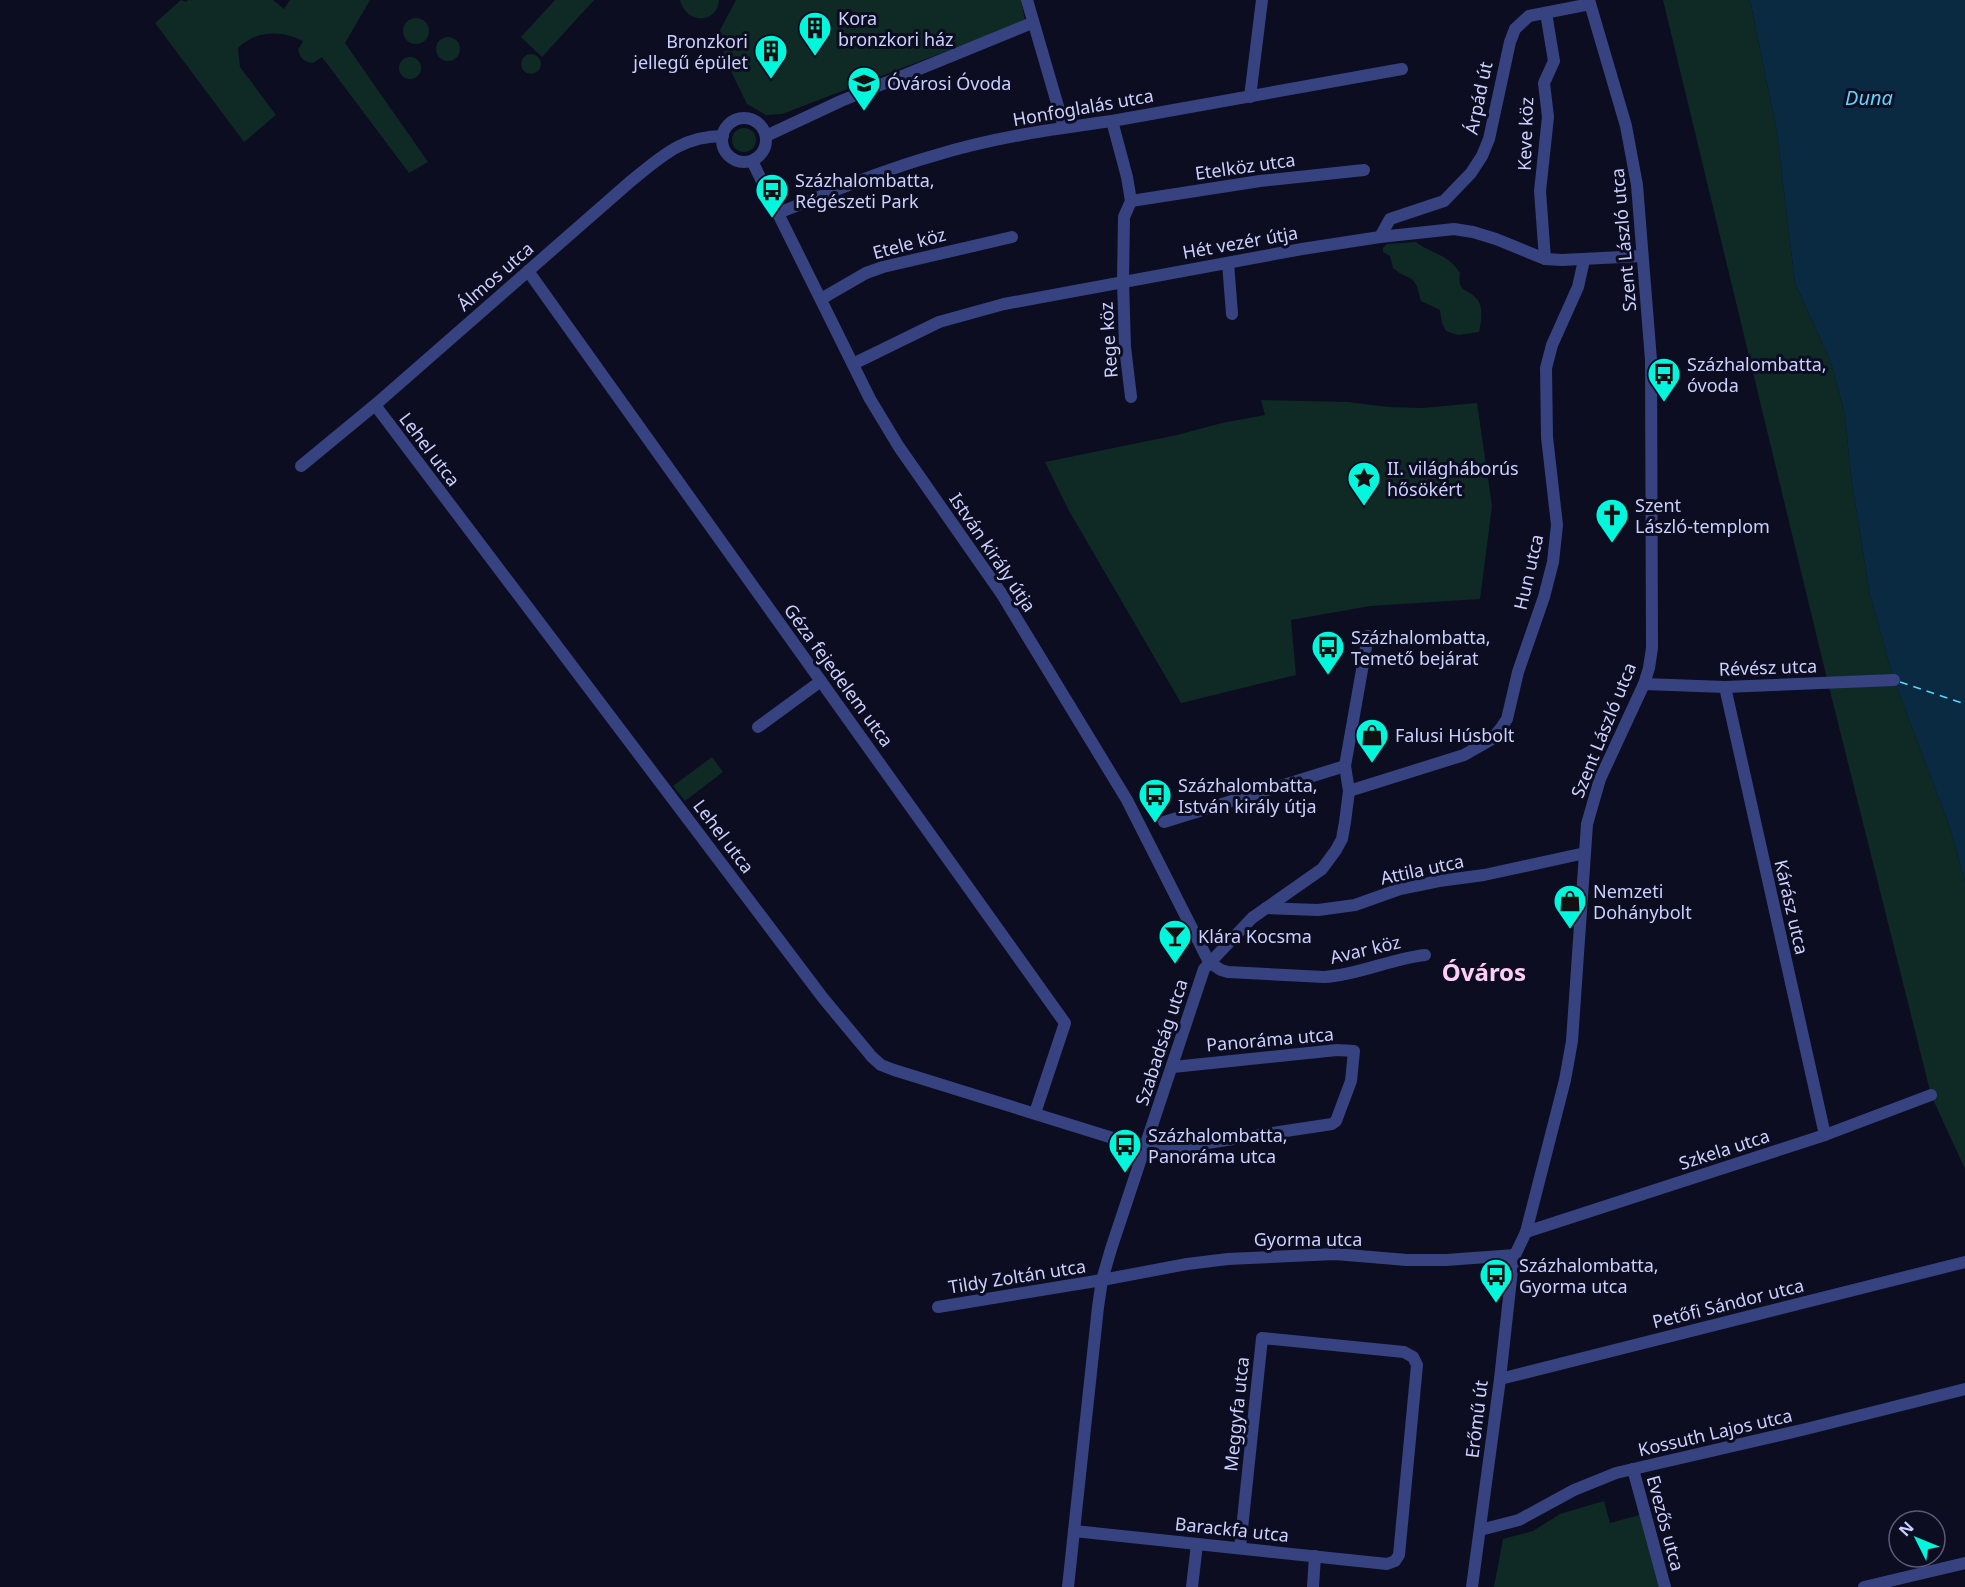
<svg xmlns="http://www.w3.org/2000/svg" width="1965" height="1587" font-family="'Noto Sans',sans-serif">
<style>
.green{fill:#0f2a24}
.water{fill:#0a2a41}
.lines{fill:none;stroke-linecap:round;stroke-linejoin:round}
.ferry{stroke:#5ad5ff;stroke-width:1.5;stroke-dasharray:8 6;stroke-linecap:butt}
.minor{stroke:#364380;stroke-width:12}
.tertiary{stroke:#364380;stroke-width:12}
.labels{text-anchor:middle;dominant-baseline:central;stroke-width:6;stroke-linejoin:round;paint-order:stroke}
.poi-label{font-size:18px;fill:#ccd0ff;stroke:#0c0d20;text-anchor:start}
.street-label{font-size:18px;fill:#ccd0ff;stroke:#0c0d20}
.water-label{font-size:20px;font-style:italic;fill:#5ad5ff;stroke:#0c0d20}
.district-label{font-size:24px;font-weight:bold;fill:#ffcef7;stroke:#0c0d20}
</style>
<rect width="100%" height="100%" fill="#0c0d20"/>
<g class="green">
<path d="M181,0L186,2L188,0H273L284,9L290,0H370L345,43L428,162L409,173L322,57L313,63C304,62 301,59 298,50L303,41C281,30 256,30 238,48L240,67L276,115L244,142L155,23Z"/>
<polygon points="555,0 594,0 542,57 521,37"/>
<path d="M680,0H719C718,23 687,26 680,0Z"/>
<polygon points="736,0 1021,0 1025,21 782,114 766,115 747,104 726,61 719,32"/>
<polygon points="1663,0 1750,0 1777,132 1795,283 1831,362 1845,415 1851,476 1870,595 1894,680 1950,827 1965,882 1965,1169 1931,1095 1828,683"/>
<circle cx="416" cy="31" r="13"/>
<circle cx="448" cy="49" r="12"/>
<circle cx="531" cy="64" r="10"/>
<circle cx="410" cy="68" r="11"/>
<circle cx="744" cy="140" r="12"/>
<path d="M1416,242C1433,255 1447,253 1460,273C1457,293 1467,288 1477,299C1484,307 1481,323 1479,332L1458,335L1446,331L1442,323L1440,310L1421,301L1417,286L1412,279L1401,274L1393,268L1390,256L1383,252V248L1387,244Z"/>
<polygon points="1261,400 1348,402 1388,407 1423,408 1477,403 1492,506 1480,599 1370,606 1291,620 1296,675 1181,703 1068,509 1045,462 1177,435 1222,423 1265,415"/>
<polygon points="712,757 723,772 685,801 673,786"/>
<polygon points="1604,1501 1610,1523 1647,1513 1663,1587 1494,1587 1503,1539 1533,1531 1560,1514"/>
</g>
<polygon class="water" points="1750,0 1965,0 1965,882 1950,827 1894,680 1870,595 1851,476 1845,415 1831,362 1795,283 1777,132"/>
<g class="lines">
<polyline class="ferry" points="1900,682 1965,704"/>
<g class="minor">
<polyline points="1027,0 1064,127"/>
<polyline points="1250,97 1262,0"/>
<circle cx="744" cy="140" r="22"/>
<polyline points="1112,121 1127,177 1131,201 1124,217 1123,281 1125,347 1131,397"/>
<polyline points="766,136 841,101 1032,23"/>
<path d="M752,161L870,399L899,447L1001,593L1127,800L1209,962L1221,970L1228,972L1324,977C1358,975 1390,959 1425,955"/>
<polyline points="1131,201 1260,181 1364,170"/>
<path d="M778,213C830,193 880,171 933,156C991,138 1052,129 1112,121L1402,69"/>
<polyline points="1380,237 1390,219 1444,201 1471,173 1482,156 1489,139 1510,42 1515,29 1529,16 1590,4"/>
<polyline points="1545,259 1540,191 1548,117 1544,83 1554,61 1546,13"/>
<polyline points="1228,263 1232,314"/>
<polyline points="528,271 1065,1023 1035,1113"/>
<polyline points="821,299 866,273 883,267 1012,237"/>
<polyline points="853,364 939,322 1004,304 1302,249 1380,237 1454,229 1473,232 1496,239 1545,259 1562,260 1642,256"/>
<polyline points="375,405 823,998 872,1057 881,1065 894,1070 1145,1148 1161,1150 1332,1124 1336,1121 1351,1081 1354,1051 1337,1050 1173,1067"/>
<path d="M301,466L375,405L631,181C661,157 682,136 723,136"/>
<polyline points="1644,684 1725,687 1894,680"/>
<polyline points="1725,687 1825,1135"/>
<polyline points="758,727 821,681"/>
<polyline points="1349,791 1464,755 1492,739 1501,728 1507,719 1518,672 1544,597 1553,562 1557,525 1547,437 1546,368 1552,345 1578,287 1584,260"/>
<polyline points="1164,822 1345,766"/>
<polyline points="1266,908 1318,910 1355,905 1400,889 1439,881 1484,875 1585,853"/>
<polyline points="1526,1232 1825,1135 1931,1095"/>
<polyline points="938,1307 1102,1280 1187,1264 1228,1259 1335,1254 1407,1260 1446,1260 1515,1255"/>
<polyline points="1500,1379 1965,1262"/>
<polyline points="1633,1469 1665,1587"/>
<polyline points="1480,1530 1519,1520 1574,1490 1616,1473 1806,1429 1965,1389"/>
<polyline points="1074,1531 1387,1564 1395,1561 1399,1555 1417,1365 1413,1357 1404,1352 1262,1338 1240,1548"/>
<polyline points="1068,1587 1098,1307 1102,1280 1111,1249 1204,969 1252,918 1322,869 1336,850 1342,839 1345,822 1349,791 1345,766 1368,636"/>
<polyline points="1192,1587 1197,1544"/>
<polyline points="1313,1587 1315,1556"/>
<polyline points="1864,1587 1965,1563"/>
</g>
<polyline class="tertiary" points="1472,1587 1500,1379 1512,1270 1515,1255 1526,1232 1565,1080 1572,1041 1587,824 1600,779 1644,684 1649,668 1652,648 1651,360 1637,185 1626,126 1589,0"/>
</g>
<defs>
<g id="building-pin" transform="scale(1.725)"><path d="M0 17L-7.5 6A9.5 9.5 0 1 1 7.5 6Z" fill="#00f7dc" stroke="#0c0d20"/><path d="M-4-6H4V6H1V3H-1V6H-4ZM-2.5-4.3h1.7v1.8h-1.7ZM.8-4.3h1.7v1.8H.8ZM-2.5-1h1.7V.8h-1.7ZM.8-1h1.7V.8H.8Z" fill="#111"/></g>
<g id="school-pin" transform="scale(1.725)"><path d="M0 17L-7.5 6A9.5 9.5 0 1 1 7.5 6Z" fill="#00f7dc" stroke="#0c0d20"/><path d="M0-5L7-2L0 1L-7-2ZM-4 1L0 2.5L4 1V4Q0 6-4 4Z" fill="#111"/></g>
<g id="bus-pin" transform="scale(1.725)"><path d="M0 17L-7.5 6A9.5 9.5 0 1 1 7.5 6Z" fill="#00f7dc" stroke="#0c0d20"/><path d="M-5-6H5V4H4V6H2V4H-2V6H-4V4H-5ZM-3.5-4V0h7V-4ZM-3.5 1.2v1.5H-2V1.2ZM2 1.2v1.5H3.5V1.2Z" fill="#111"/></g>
<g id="sight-pin" transform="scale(1.725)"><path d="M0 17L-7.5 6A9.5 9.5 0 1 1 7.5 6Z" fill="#00f7dc" stroke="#0c0d20"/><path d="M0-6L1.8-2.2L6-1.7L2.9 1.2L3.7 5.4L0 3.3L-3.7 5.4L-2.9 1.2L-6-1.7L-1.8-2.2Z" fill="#111"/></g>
<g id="church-pin" transform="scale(1.725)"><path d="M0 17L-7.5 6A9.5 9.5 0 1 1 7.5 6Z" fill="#00f7dc" stroke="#0c0d20"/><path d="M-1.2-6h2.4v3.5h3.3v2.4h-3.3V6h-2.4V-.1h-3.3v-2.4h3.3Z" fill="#111"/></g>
<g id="shop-pin" transform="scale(1.725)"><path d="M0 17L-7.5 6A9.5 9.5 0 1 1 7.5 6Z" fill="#00f7dc" stroke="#0c0d20"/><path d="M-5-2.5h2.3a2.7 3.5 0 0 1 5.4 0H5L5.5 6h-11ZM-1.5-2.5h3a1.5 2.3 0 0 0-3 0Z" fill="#111"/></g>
<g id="bar-pin" transform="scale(1.725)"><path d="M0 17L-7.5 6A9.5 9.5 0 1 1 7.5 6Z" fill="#00f7dc" stroke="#0c0d20"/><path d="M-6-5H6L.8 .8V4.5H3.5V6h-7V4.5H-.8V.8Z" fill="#111"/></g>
</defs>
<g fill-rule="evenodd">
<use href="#building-pin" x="815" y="28"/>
<use href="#building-pin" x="771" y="51"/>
<use href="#school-pin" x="864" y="83"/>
<use href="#bus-pin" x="772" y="190"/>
<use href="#bus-pin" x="1664" y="374"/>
<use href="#sight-pin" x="1364" y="478"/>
<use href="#church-pin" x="1612" y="515"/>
<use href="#bus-pin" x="1328" y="647"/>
<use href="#shop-pin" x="1372" y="735"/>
<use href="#bus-pin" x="1155" y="795"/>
<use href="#shop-pin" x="1570" y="901"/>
<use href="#bar-pin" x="1175" y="936"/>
<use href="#bus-pin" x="1125" y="1145"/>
<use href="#bus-pin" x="1496" y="1275"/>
</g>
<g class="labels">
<g class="poi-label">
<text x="838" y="18">Kora<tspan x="838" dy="21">bronzkori ház</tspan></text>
<text x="748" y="41" text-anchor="end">Bronzkori<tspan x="748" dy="21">jellegű épület</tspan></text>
<text x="887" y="83">Óvárosi Óvoda</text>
<text x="795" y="180">Százhalombatta,<tspan x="795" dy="21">Régészeti Park</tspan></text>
<text x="1687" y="364">Százhalombatta,<tspan x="1687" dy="21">óvoda</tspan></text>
<text x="1387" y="468">II. világháborús<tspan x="1387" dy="21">hősökért</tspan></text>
<text x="1635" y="505">Szent<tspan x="1635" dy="21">László-templom</tspan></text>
<text x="1351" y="637">Százhalombatta,<tspan x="1351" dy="21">Temető bejárat</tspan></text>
<text x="1395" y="735">Falusi Húsbolt</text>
<text x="1178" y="785">Százhalombatta,<tspan x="1178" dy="21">István király útja</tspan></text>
<text x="1593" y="891">Nemzeti<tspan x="1593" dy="21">Dohánybolt</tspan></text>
<text x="1198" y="936">Klára Kocsma</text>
<text x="1148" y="1135">Százhalombatta,<tspan x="1148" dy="21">Panoráma utca</tspan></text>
<text x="1519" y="1265">Százhalombatta,<tspan x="1519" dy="21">Gyorma utca</tspan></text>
</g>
<g class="street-label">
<text transform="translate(1478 98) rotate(-78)">Árpád út</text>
<text transform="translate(1083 107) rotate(-10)">Honfoglalás utca</text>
<text transform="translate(1525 134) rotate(-88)">Keve köz</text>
<text transform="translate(1245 166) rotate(-8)">Etelköz utca</text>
<text transform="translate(1623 240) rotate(-95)">Szent László utca</text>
<text transform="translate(1240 242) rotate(-10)">Hét vezér útja</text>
<text transform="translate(909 243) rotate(-15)">Etele köz</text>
<text transform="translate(495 276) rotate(-41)">Álmos utca</text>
<text transform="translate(1108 340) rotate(-94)">Rege köz</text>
<text transform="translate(430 449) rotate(53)">Lehel utca</text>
<text transform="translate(993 552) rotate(56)">István király útja</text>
<text transform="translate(1528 572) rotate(-77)">Hun utca</text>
<text transform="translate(1768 667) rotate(-2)">Révész utca</text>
<text transform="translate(839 675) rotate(54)">Géza fejedelem utca</text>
<text transform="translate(1603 730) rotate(-68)">Szent László utca</text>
<text transform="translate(724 836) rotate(53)">Lehel utca</text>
<text transform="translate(1422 869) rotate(-12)">Attila utca</text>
<text transform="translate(1792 907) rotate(77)">Kárász utca</text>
<text transform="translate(1365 949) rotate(-13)">Avar köz</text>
<text transform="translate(1270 1039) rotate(-5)">Panoráma utca</text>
<text transform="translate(1161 1042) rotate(-72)">Szabadság utca</text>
<text transform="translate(1724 1149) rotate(-18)">Szkela utca</text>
<text x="1308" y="1239">Gyorma utca</text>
<text transform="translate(1017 1276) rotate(-9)">Tildy Zoltán utca</text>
<text transform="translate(1728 1303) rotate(-14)">Petőfi Sándor utca</text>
<text transform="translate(1236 1414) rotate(-84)">Meggyfa utca</text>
<text transform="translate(1476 1419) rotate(-83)">Erőmű út</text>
<text transform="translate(1715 1432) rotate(-13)">Kossuth Lajos utca</text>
<text transform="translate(1666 1523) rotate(75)">Evezős utca</text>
<text transform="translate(1232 1529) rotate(6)">Barackfa utca</text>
</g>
<g class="water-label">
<text x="1869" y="97">Duna</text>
</g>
<g class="district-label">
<text x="1484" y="971">Óváros</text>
</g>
</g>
<g transform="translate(1917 1539) rotate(313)"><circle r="28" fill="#0c0d20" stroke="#595b79" stroke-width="1.5"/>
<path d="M0-4.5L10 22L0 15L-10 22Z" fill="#00f7dc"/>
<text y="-9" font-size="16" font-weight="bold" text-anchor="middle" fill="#ccd0ff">N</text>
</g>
</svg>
